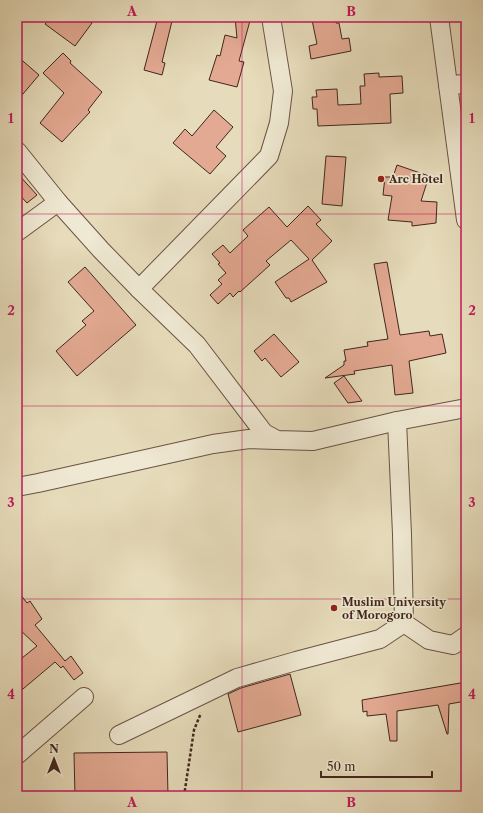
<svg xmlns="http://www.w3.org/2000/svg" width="483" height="813" font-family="'Libre Caslon Text',serif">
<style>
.building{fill:#e3a992;stroke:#40261d}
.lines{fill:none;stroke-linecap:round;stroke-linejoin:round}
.minor-casing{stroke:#6a5344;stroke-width:20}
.path{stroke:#40261d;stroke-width:2.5;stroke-dasharray:3 2;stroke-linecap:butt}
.minor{stroke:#efe8d2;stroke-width:18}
.grid{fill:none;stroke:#c2185b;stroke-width:1;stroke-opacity:0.55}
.poi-dot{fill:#8f2418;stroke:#efe8d2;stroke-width:1.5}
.labels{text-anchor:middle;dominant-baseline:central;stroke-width:3.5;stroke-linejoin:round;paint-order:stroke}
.poi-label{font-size:11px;font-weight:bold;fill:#40261d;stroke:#efe8d2;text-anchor:start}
.neatline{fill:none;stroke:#c2185b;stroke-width:1.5}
.grid-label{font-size:13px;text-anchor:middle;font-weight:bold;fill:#c2185b}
</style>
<rect width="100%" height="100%" fill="#e6dbba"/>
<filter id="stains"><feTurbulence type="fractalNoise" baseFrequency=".005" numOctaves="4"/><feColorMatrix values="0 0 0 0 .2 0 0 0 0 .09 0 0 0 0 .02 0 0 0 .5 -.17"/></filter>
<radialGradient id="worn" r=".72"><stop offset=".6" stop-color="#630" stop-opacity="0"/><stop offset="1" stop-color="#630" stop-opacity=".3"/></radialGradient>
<g class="building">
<polygon points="51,17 83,17 92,23 75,46 45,24"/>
<polygon points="158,17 173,17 162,62 165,63 162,75 144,70"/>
<polygon points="235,17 251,17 239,61 244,62 237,87 209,80 217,55 220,56 225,35 237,38"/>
<polygon points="327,17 335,17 336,23 339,23 342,39 349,38 351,51 311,59 309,46 317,44 312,20"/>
<polygon points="63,53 71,61 70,63 102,92 88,110 90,112 62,142 40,123 64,93 43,73"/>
<polygon points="17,56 39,75 17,101"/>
<polygon points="379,73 379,77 402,76 403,93 390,94 391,123 318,126 317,109 313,109 312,97 317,97 316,90 337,89 338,105 361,104 360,86 365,86 364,74"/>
<polygon points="214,110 233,127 216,147 226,156 210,174 173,143 185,129 192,136"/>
<polygon points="326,156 346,157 342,206 322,204"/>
<polygon points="397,165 429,176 421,201 437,202 436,223 412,226 412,222 388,220 392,196 383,195 385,177 393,177"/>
<polygon points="17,173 37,195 27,203 17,192"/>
<polygon points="308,206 321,220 316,224 332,241 312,260 327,282 291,302 289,298 286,298 275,282 309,259 291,240 266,261 270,265 240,292 239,291 233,297 230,293 218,304 210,295 222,284 218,280 226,273 218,264 220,263 212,254 223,245 230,253 248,236 243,230 269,207 287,227"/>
<polygon points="387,262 400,335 429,331 430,336 442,334 446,353 409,361 413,393 395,395 392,365 354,371 355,374 325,378 344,365 344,361 346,361 344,350 368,346 367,342 388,339 374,264"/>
<polygon points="85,267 136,325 77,376 56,351 86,325 82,321 94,311 68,282"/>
<polygon points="274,334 299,362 281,377 265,358 262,361 254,351"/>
<polygon points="344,376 362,401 348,403 334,383"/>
<polygon points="17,590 27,603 30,601 42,619 35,625 65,661 71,656 83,673 74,680 63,666 61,668 55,662 17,694 17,662 37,646 17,627"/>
<polygon points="290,674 301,715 238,732 228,694 241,688"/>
<polygon points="466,682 466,701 449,704 448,734 447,734 438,705 397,711 397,741 390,741 386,714 367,716 367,711 363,712 362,700"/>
<polygon points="167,752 168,796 75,796 74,753"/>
</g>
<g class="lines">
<g class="minor-casing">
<g id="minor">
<polyline points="439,17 466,220"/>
<polyline points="448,85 466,84"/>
<polyline points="17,151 58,202 101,250 139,289 197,345 264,433 277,440 313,441 397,421 466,408"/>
<polyline points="17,232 58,202"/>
<polyline points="139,289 269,156 279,123 283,91 271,17"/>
<polyline points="17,487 38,483 213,444 249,439 277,440"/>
<polyline points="404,623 429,640 453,645 466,636"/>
<polyline points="119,735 237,678 296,661 380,639 404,623 402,534 397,421"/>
<polyline points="17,755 84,697"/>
</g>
</g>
<polyline class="path" points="184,796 194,730 201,713"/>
<use href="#minor" class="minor"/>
</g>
<path class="grid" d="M242,17V796M17,214H466M17,406H466M17,599H466"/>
<g class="poi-dot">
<circle cx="381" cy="179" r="4"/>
<circle cx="334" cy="608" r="4"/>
</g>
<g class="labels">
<g class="poi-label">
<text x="389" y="179">Arc Hotel</text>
<text x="342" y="602">Muslim University<tspan x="342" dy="13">of Morogoro</tspan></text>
</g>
</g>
<rect width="483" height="813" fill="none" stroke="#e6dbba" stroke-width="44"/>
<g transform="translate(54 759)" stroke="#efe8d2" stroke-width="3" paint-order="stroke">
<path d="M0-3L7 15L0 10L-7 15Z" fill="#40261d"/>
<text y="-6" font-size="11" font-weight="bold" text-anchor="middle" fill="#40261d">N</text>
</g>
<path d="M321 771v6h111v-6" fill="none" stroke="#40261d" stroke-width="2"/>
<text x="327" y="771" font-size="12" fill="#40261d" stroke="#efe8d2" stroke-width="3" paint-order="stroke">50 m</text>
<rect x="22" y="22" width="439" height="769" class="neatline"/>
<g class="grid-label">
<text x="132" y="16">A</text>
<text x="351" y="16">B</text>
<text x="11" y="123">1</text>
<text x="472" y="123">1</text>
<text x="11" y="315">2</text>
<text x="472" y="315">2</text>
<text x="11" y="507">3</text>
<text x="472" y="507">3</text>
<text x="11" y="699">4</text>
<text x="472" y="699">4</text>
<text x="132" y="807">A</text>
<text x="351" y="807">B</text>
</g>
<rect width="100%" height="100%" filter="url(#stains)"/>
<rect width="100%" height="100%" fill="url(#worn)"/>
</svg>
